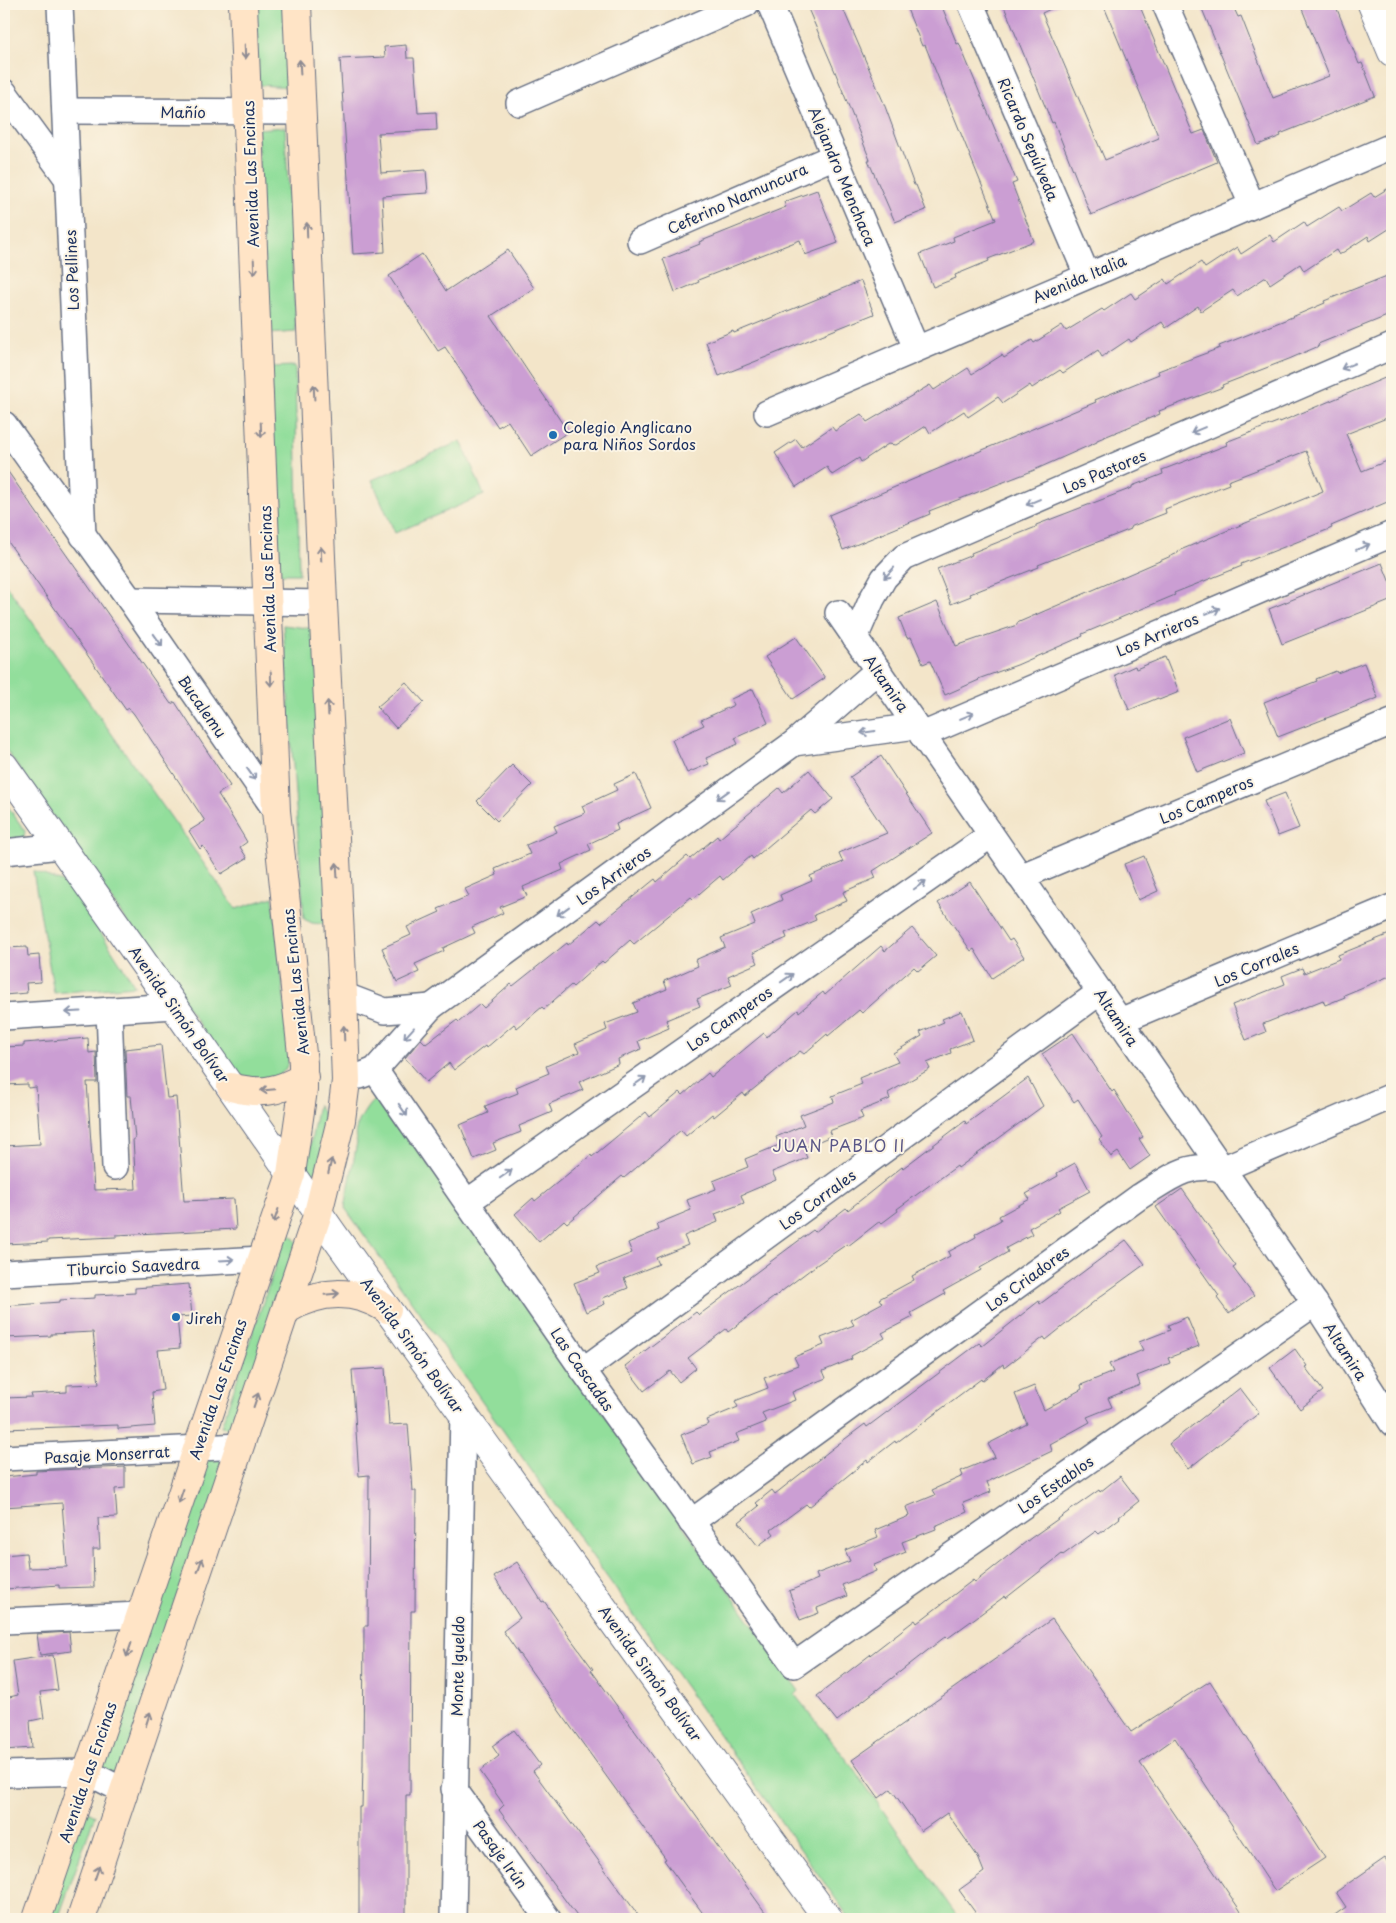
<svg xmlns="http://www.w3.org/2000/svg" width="1396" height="1923" font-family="'Playpen Sans',sans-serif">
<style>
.green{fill:#92de9b;stroke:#56867c}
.building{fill:#cb9ed3}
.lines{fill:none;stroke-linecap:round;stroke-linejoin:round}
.minor-casing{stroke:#676f83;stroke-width:28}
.tertiary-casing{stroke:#676f83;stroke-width:30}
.secondary-casing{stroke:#676f83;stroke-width:30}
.minor{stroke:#fff;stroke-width:25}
.tertiary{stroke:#fff;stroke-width:28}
.secondary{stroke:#ffe4c6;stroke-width:28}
.oneway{stroke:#8d8a92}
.oneway2{stroke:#8d97ae}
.poi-dot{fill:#1f6fb2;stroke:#fcf5e5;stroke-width:2}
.labels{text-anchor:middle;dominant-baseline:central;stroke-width:4;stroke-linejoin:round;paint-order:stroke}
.street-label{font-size:15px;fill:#1b2f5e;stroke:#fcf5e5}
.poi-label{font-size:15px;fill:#1b2f5e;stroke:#fcf5e5;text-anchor:start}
.neighbourhood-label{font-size:16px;letter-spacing:1px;fill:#595687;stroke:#fcf5e5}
</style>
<rect width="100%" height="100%" fill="#fcf5e5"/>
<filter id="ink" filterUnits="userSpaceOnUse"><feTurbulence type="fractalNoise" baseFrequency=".02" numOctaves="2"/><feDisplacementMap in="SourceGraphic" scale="10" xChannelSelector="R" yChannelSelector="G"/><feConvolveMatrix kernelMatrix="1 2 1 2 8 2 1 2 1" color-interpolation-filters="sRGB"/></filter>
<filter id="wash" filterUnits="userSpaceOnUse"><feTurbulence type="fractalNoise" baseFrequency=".0096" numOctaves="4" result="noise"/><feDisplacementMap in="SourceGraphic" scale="20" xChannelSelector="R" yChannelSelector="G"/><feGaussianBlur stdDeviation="1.12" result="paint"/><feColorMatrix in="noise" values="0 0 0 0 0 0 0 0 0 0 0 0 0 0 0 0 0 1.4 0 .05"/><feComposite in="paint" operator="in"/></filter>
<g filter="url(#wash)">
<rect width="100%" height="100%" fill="#f3e5c9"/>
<g class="green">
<polygon points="254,4 287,4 291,87 258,85"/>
<polygon points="285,127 296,332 268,334 257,129"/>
<polygon points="295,366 299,574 274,574 271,367"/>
<polygon points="461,441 484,495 395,533 372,480"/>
<path d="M4,582L236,909L273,897L290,1052C287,1074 282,1074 264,1083L235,1075L4,747Z"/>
<polygon points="283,625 315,629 330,925 312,923 304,919"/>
<polygon points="4,801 25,831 23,842 4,843"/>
<polygon points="33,871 70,885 135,986 54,993"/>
<path d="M381,1097L799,1691L795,1695L851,1765L959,1919H850L345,1208L357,1142C351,1131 363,1113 370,1104C372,1101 377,1099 381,1097Z"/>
<polygon points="318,1105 328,1122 315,1180 306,1168"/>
<polygon points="287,1231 297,1242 234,1430 221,1427"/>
<polygon points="240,1446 124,1791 87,1772 197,1450"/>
<polygon points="81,1807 95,1815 58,1919 43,1919"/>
</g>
<g id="blocks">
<g class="building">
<polygon points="806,4 841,4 883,101 914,185 916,185 926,210 895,222 868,160 870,160 836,74"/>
<polygon points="905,4 941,4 957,44 959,43 1017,182 1012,184 1034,241 988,259 989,261 955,275 956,278 933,287 920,254 954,241 953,237 996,220 925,45 922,46"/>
<polygon points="1003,4 1061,4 1042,13 1105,160 1159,138 1103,4 1139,4 1193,134 1204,130 1217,162 1091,215 1054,122 1052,123"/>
<polygon points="1200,4 1232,4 1238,17 1241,16 1273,98 1329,76 1300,4 1335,4 1359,64 1362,63 1375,96 1280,134 1281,136 1258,145"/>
<polygon points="406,45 407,58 414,58 418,113 436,112 437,130 378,133 381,173 426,170 428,193 382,196 385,252 353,254 340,59 385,57 384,47"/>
<polygon points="1392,186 1392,227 1370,241 1368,236 1339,255 1336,250 1304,271 1300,264 1270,284 1266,277 1237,296 1233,290 1201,311 1198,306 1166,328 1162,322 1131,342 1129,339 1102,357 1098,350 1063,373 1060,370 1032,388 1030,385 1003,403 998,397 968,417 964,411 930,433 926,426 896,445 888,444 861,462 859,458 832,475 827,467 796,487 775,453 796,439 802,447 832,427 835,431 861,414 867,422 930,385 934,390 968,368 972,374 1002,355 1004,358 1032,340 1034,343 1062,325 1066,331 1102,309 1104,311 1131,293 1135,299 1165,279 1168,284 1201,262 1205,268 1237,247 1241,254 1270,235 1274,242 1304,222 1307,227 1339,207 1342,211 1371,193 1374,197"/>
<polygon points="817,190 838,243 805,255 800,240 698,280 699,282 675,292 663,259 700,244 699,242 786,207 784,202"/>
<polygon points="508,250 534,288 491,316 568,432 531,456 508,421 498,427 445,347 438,351 389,276 422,254 446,291"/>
<polygon points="1392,274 1392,314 1318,344 1319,346 1289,359 1222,385 1223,387 1159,411 1160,414 1097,440 1097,442 1032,471 929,511 930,514 843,550 829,515 1096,402 1095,400 1159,374 1158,371 1220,348 1219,346 1285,320 1325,303 1324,301"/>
<polygon points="861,281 874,314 719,376 706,342 733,331 734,333"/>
<polygon points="1392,375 1392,416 1346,434 1362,471 1392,459 1392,500 1331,526 1332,528 1241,564 1242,566 1174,593 1175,595 1082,634 1083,636 1017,665 978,679 979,680 945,695 930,661 923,664 911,637 907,638 899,618 937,602 956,646 1017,625 1017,623 1178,553 1178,551 1323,491 1306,451 1228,481 1229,484 1165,509 1166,513 1130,527 1131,529 1038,565 1039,567 970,594 971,596 951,604 937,569 972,555 971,553 1036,527 1036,525 1132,488 1132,486 1163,474 1162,470 1227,445 1226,442 1280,421 1280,422"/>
<polygon points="4,466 171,704 175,702 230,786 218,794 247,842 240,847 247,858 221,874 203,846 200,849 189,831 205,821 134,714 129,708 126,710 4,536"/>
<polygon points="1382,563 1392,588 1392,600 1282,644 1269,609"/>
<polygon points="796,637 825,678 793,699 765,657"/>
<polygon points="1165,657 1179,692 1159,700 1158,698 1129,710 1115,675 1135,666 1136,669"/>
<polygon points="1364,663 1378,698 1278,737 1264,702 1317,681 1316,679 1336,671 1337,673"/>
<polygon points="406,682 424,702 396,728 377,707"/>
<polygon points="753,689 768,723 735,738 738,744 706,758 709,764 687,773 672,740 704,725 701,720 734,705 731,699"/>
<polygon points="1230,718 1244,753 1197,772 1183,737"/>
<polygon points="881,756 932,833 873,871 876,878 843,892 847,901 814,915 816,920 785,933 787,938 753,953 758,963 728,976 732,985 697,999 700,1006 666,1020 669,1028 638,1041 641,1049 618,1059 619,1064 579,1082 583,1090 549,1104 552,1112 519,1126 521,1132 493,1143 496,1150 474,1159 460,1125 488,1113 485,1106 518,1093 516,1087 549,1073 546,1066 579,1052 575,1044 607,1030 605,1024 637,1012 633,1003 667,989 664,981 698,966 695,960 725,947 721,938 755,924 751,914 782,900 780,895 812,881 810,876 843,862 839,853 887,833 850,777"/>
<polygon points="512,765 532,785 497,821 477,801"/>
<polygon points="809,770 833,799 815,814 811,810 753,859 751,856 723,880 720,876 693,899 691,897 634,944 630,940 604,963 602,961 573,987 571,985 544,1009 542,1007 517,1028 514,1024 486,1048 485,1046 454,1070 449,1063 426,1082 405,1058 421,1039 426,1044 457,1020 459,1022 480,1004 484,1008 511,984 513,986 567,943 568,945 598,920 601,923 655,879 657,882 687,856 690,859 717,836 719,839 779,788 783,793"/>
<polygon points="636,774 651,808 616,824 618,830 588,844 591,850 561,864 563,870 523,887 527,896 500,907 503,913 472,927 475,933 443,948 444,951 415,964 419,972 397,982 382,948 411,935 407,927 440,912 438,909 469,896 465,889 497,875 495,869 530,854 526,845 557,832 554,826 585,813 582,806 617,790 614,784"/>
<polygon points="1285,793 1299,828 1278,836 1264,801"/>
<polygon points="1144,856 1158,891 1138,900 1124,864"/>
<polygon points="970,882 1009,941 1012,939 1024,957 992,978 974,949 971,951 938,903"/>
<polygon points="912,928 936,956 918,971 914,967 862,1013 859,1010 828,1036 827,1034 804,1054 800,1051 745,1096 743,1093 714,1117 712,1114 686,1136 681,1130 624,1178 622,1176 567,1223 564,1220 539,1242 515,1214 533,1198 535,1201 591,1155 592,1157 646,1112 650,1117 680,1092 683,1095 708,1073 711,1077 764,1033 767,1037 798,1010 799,1012 823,992 825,995 881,946 885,951"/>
<polygon points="1392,933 1392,975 1344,995 1345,997 1325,1005 1323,1000 1263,1024 1266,1032 1246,1040 1232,1005 1285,984 1282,976 1302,968 1304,973 1339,959 1338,955"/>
<polygon points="27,947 28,956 39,955 41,982 26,983 27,993 4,995 4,948"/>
<polygon points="962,1011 973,1040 950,1049 951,1053 927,1063 930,1069 888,1093 890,1099 860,1111 863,1118 829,1131 831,1136 803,1148 807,1158 772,1172 776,1180 741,1195 744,1203 715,1214 718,1222 684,1236 688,1245 656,1258 659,1264 624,1278 628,1288 603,1298 605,1304 586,1312 574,1283 600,1273 597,1267 632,1253 628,1243 659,1230 657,1224 691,1210 687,1200 716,1189 713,1181 748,1167 745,1159 779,1145 776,1137 804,1125 800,1115 834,1102 832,1096 862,1084 859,1078 898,1062 893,1053 922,1036 920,1032 944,1022 942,1019"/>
<polygon points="1073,1033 1112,1092 1114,1090 1143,1137 1139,1139 1150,1156 1130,1170 1118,1152 1111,1157 1099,1139 1102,1137 1078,1099 1074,1102 1042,1054"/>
<polygon points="88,1038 89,1053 96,1052 97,1082 87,1082 94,1190 136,1189 133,1139 135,1139 131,1096 127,1096 125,1049 161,1045 167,1098 176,1097 184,1201 234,1199 236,1229 116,1235 116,1237 48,1240 48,1242 4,1244 4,1146 40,1144 36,1087 28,1088 28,1084 4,1085 4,1047 24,1046 24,1043"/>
<polygon points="1028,1078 1043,1106 958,1168 957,1166 934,1183 934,1182 897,1209 898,1211 882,1223 880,1221 848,1246 847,1244 815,1266 728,1332 726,1329 688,1358 696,1368 679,1382 670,1371 644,1391 625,1366 696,1312 699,1315 813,1230 815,1232 846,1208 848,1210 902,1167 903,1168 965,1121 966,1124"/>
<polygon points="1075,1163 1090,1191 1058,1208 1060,1211 1029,1228 1032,1234 1006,1248 1008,1252 980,1268 981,1270 943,1291 945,1294 911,1313 913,1317 882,1333 885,1338 851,1356 852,1359 823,1371 826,1378 792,1392 795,1400 762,1413 766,1422 736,1434 739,1441 710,1452 712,1457 693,1464 681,1435 709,1424 707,1420 738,1407 735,1401 768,1388 764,1378 798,1365 794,1357 824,1345 821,1338 854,1325 851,1320 882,1303 879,1299 914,1280 912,1276 950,1256 948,1252 976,1237 975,1234 1001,1220 999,1216 1030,1199 1026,1194 1058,1176 1057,1173"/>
<polygon points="1182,1189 1219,1241 1218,1242 1236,1266 1233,1268 1254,1296 1229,1314 1217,1298 1219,1296 1156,1207"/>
<polygon points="1126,1240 1145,1264 1101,1296 1046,1340 1044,1337 1004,1368 1003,1364 982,1381 981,1379 896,1443 895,1441 868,1462 867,1460 809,1507 806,1504 771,1530 774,1534 758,1546 739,1522 759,1506 756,1503 772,1490 775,1494 837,1445 865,1424 867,1427 979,1343 982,1346 1039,1301 1040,1304"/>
<polygon points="189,1284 192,1316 177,1317 180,1348 158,1350 163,1390 152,1392 155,1426 118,1429 118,1425 4,1429 4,1398 32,1397 31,1394 67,1392 67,1385 99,1384 93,1332 51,1334 51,1336 4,1338 4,1306 60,1302 60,1300 95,1298 95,1295 135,1293 135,1288"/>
<polygon points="1187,1317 1199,1346 1168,1358 1170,1363 1137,1376 1140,1385 1108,1398 1112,1407 1087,1417 1090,1422 1050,1444 1052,1451 987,1482 991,1492 963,1503 967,1512 935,1526 936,1529 902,1542 906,1552 874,1565 876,1571 842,1585 847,1596 817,1608 819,1613 800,1620 789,1591 818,1579 816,1574 850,1561 845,1550 878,1537 875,1530 909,1516 906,1507 935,1495 932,1490 963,1476 961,1471 995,1457 988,1444 1027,1424 1015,1394 1034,1386 1044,1410 1082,1389 1081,1385 1113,1372 1109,1364 1143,1350 1139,1342 1170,1330 1168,1325"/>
<polygon points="1295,1349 1307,1366 1305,1367 1323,1391 1300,1409 1270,1368"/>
<polygon points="385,1368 389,1425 408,1424 413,1491 416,1491 415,1611 411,1611 410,1795 406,1795 406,1919 359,1919 359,1807 362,1807 363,1764 364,1626 368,1626 369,1475 359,1476 352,1370"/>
<polygon points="1240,1388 1259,1413 1188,1469 1169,1444"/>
<polygon points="125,1467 125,1488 115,1489 117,1517 98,1518 100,1549 93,1549 94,1587 59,1588 59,1585 5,1589 4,1555 26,1553 28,1568 67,1567 62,1503 4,1507 4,1477 36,1474 36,1471"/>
<polygon points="1120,1476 1139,1501 1119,1517 1120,1518 1099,1534 1096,1531 1063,1555 1062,1554 1006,1598 1005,1596 948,1638 946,1636 837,1721 817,1696 915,1620 917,1623 973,1580 975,1582 1031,1538 1099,1490 1100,1492"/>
<polygon points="517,1562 542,1602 544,1601 568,1635 593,1669 591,1670 770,1919 707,1919 664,1860 666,1859 560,1712 503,1631 520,1618 494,1577"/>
<polygon points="1052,1619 1131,1732 1210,1681 1325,1858 1275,1891 1175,1738 1140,1763 1246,1919 980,1919 959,1890 984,1872 978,1857 947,1813 921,1831 891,1789 879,1798 852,1760"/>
<polygon points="69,1632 71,1651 40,1655 37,1634"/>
<polygon points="53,1655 58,1690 40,1692 44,1718 30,1721 32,1748 4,1750 4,1728 9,1727 5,1698 18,1695 13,1661"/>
<polygon points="514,1730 540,1765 533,1771 641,1919 579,1919 499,1810 504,1805 480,1771 499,1756 492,1746"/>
<polygon points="1385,1858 1392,1869 1392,1919 1329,1919 1346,1907 1336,1892"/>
</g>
</g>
</g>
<g filter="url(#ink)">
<use href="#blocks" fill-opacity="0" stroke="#676f83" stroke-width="1"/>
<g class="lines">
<g class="minor-casing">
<g id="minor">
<polyline points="60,4 83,536"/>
<polyline points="770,4 916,348"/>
<polyline points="971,4 1087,275"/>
<polyline points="1165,4 1252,205"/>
<polyline points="4,92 67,178"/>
<polyline points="519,103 746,4"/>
<polyline points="65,111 302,112"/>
<polyline points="640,241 835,156"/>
<polyline points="767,413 1392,146"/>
<polyline points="4,424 130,600 276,811"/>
<polyline points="130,600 323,603"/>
<polyline points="838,613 1315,1303 1392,1423"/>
<polyline points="855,638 872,599 884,578 904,557 1392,346"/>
<polyline points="922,735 1392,534"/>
<polyline points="794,743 878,670"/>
<polyline points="4,852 60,846"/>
<polyline points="1020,877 1392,722"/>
<polyline points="343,995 385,1011 431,1007"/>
<polyline points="109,1010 115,1167"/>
<polyline points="4,1017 174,1006"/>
<polyline points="1120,1021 1392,907"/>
<polyline points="375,1070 583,1370 794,1665 1315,1303"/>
<polyline points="360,1076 375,1070 431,1007 794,743 916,726"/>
<polyline points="467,1202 991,835"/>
<polyline points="4,1273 262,1259"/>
<polyline points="583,1370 1100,992"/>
<polyline points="4,1458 240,1446"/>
<path d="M691,1522L1139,1197C1167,1180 1187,1161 1222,1169L1392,1096"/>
<polyline points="4,1621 140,1615"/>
<polyline points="4,1774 87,1772 124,1791"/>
<polyline points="454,1789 548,1919"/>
<polyline points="453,1919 463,1412"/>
</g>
</g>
<g class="tertiary-casing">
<g id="tertiary">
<polyline points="1372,4 1392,52"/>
<polyline points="4,766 174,1006 333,1234 828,1919"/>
</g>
</g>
<g class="secondary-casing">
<g id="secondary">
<path d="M231,1087C260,1095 278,1092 304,1077"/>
<path d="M286,1310C319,1290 354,1288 387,1309"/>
<polyline points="37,1919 291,1174 303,1090 303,1063 276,811 243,4"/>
<polyline points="81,1919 318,1213 341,1120 346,1081 343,995 323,603 297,4"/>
</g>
</g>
<use href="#minor" class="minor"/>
<use href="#tertiary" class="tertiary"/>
<use href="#secondary" class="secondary"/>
</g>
<defs><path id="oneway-shaft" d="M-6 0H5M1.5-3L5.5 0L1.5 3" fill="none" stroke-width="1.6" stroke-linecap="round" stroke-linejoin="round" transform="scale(1.25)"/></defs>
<g class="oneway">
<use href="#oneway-shaft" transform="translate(245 52) rotate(88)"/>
<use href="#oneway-shaft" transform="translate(300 67) rotate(-93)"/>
<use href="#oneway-shaft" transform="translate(307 230) rotate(-92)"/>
<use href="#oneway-shaft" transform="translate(254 267) rotate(88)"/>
<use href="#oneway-shaft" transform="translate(314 392) rotate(-93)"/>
<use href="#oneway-shaft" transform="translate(261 430) rotate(88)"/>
<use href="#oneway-shaft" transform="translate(321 554) rotate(-92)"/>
<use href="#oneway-shaft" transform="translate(271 679) rotate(88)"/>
<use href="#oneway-shaft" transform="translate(328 708) rotate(-93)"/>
<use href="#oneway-shaft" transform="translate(337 870) rotate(-93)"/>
<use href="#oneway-shaft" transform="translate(344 1033) rotate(-92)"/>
<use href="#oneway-shaft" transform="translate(268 1090) rotate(175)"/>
<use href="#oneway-shaft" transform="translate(330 1166) rotate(-77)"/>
<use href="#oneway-shaft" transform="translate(276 1216) rotate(109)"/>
<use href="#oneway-shaft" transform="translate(332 1294) rotate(-5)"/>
<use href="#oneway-shaft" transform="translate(256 1400) rotate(-71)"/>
<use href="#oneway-shaft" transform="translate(181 1496) rotate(109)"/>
<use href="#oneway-shaft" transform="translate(200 1565) rotate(-71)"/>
<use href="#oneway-shaft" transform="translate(129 1650) rotate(109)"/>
<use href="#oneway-shaft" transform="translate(148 1719) rotate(-72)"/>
<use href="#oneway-shaft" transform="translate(97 1873) rotate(-71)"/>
</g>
<g class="oneway2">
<use href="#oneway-shaft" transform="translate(1348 366) rotate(157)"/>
<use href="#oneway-shaft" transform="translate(1198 430) rotate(157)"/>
<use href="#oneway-shaft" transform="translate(1033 502) rotate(157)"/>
<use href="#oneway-shaft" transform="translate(1363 547) rotate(-23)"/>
<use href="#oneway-shaft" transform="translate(889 573) rotate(133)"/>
<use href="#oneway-shaft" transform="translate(1213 611) rotate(-23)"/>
<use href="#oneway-shaft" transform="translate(158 640) rotate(55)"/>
<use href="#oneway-shaft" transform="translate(967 716) rotate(-23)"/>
<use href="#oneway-shaft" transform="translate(868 732) rotate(172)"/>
<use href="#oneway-shaft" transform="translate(251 774) rotate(55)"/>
<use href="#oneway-shaft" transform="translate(723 795) rotate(144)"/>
<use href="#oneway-shaft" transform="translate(920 885) rotate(-35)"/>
<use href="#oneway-shaft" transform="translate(563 911) rotate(144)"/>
<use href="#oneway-shaft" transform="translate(787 978) rotate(-35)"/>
<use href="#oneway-shaft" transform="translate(73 1012) rotate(177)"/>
<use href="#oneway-shaft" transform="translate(409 1033) rotate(132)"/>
<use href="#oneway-shaft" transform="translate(640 1081) rotate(-35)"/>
<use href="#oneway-shaft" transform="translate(403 1110) rotate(55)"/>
<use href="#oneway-shaft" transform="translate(506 1174) rotate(-35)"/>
<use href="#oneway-shaft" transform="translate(227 1260) rotate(-3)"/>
</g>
</g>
<g class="poi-dot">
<circle cx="553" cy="435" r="5"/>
<circle cx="176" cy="1317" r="5"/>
</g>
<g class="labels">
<g class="street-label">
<text x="183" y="111">Mañío</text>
<text transform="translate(1029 139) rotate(67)">Ricardo Sepúlveda</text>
<text transform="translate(250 174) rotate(-92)">Avenida Las Encinas</text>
<text transform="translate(843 176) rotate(67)">Alejandro Menchaca</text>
<text transform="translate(737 198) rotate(-24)">Ceferino Namuncura</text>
<text transform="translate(71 270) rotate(-92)">Los Pellines</text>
<text transform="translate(1079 278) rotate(-23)">Avenida Italia</text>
<text transform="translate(1104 471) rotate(-23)">Los Pastores</text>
<text transform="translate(267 579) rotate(-92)">Avenida Las Encinas</text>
<text transform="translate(1157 634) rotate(-23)">Los Arrieros</text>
<text transform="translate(887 683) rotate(55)">Altamira</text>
<text transform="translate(203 706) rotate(55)">Bucalemu</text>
<text transform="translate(1206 799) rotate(-23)">Los Camperos</text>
<text transform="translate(613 875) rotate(-36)">Los Arrieros</text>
<text transform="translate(1256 964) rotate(-23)">Los Corrales</text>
<text transform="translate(295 982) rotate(-96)">Avenida Las Encinas</text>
<text transform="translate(180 1014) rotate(55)">Avenida Simón Bolívar</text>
<text transform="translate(1117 1017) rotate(56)">Altamira</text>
<text transform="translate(729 1018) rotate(-35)">Los Camperos</text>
<text transform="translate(817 1199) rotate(-36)">Los Corrales</text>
<text transform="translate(133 1266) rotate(-3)">Tiburcio Saavedra</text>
<text transform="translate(1027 1278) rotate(-36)">Los Criadores</text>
<text transform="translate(413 1345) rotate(54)">Avenida Simón Bolívar</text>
<text transform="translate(1346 1351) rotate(57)">Altamira</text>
<text transform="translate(583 1369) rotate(55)">Las Cascadas</text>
<text transform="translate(217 1389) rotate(-71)">Avenida Las Encinas</text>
<text transform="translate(107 1454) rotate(-3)">Pasaje Monserrat</text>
<text transform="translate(1055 1484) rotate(-35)">Los Establos</text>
<text transform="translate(457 1666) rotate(-89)">Monte Igueldo</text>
<text transform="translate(651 1673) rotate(54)">Avenida Simón Bolívar</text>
<text transform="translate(87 1772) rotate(-71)">Avenida Las Encinas</text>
<text transform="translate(501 1854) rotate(54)">Pasaje Irún</text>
</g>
<g class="poi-label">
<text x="563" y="426">Colegio Anglicano<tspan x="563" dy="17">para Niños Sordos</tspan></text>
<text x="186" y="1317">Jireh</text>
</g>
<g class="neighbourhood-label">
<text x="839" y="1145">JUAN PABLO II</text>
</g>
</g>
<rect width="1396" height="1923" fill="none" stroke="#fcf5e5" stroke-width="20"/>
</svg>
